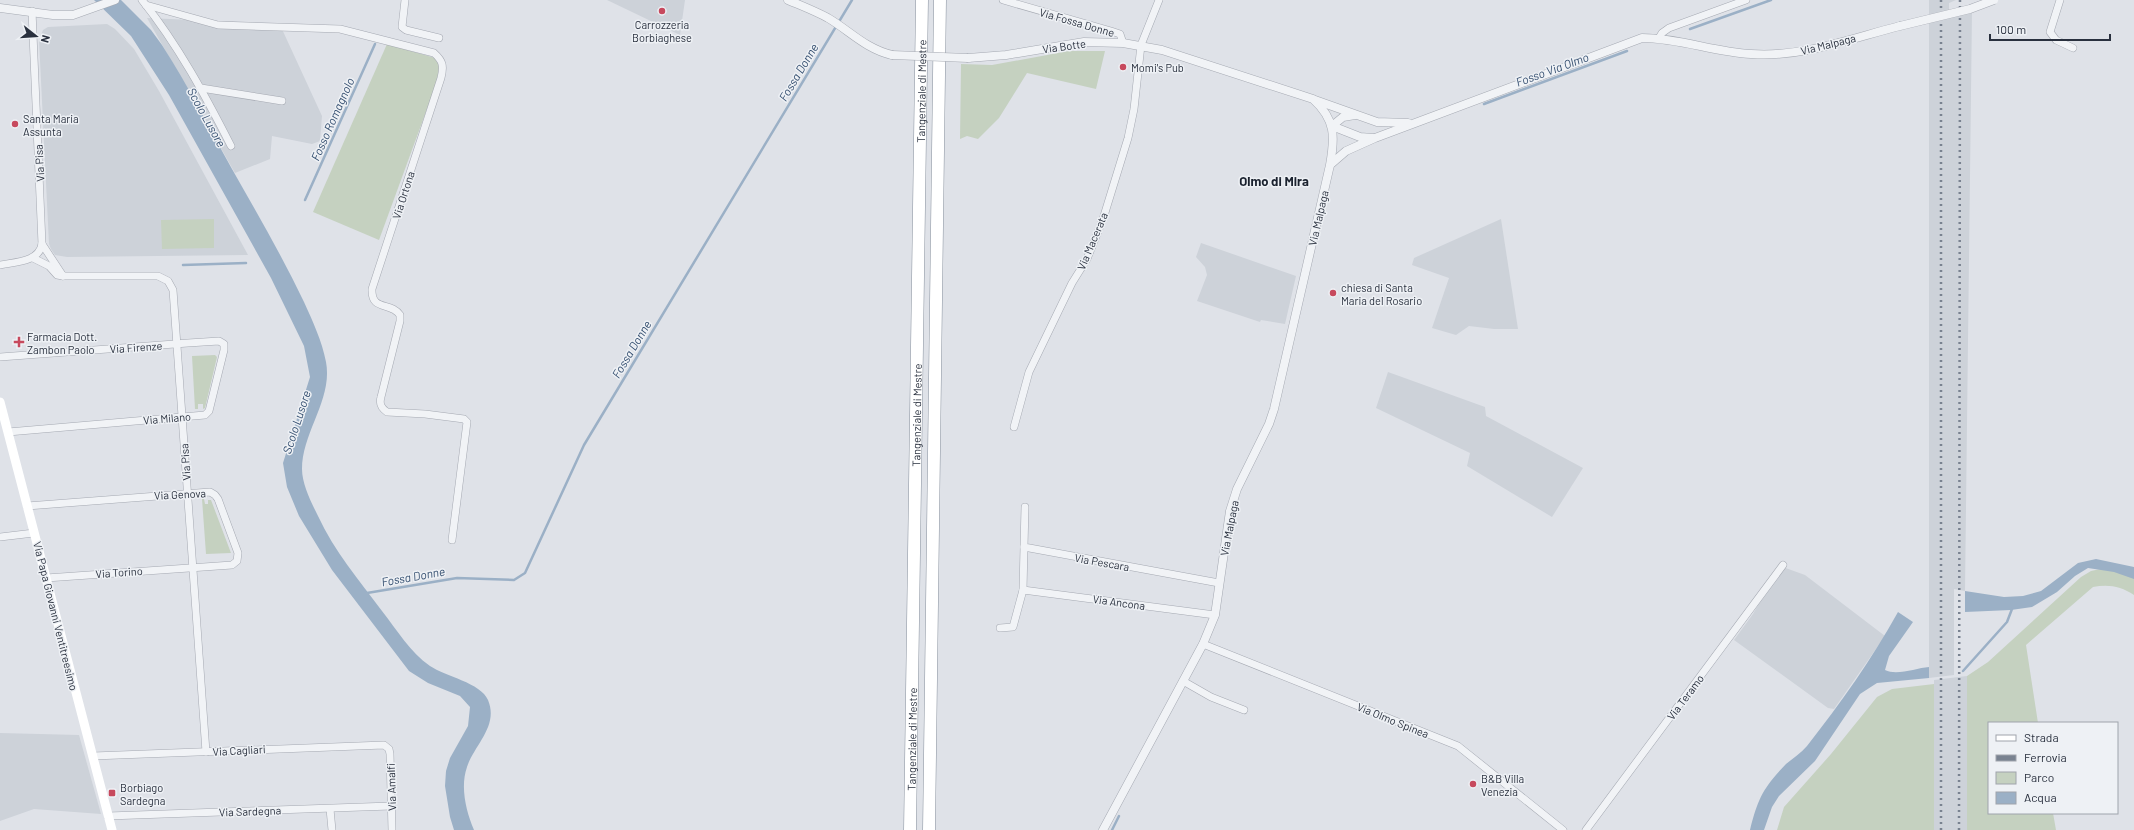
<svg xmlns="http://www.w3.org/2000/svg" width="2134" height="830" font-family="Barlow,sans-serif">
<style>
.built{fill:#cdd2d9}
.green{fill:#c5d1c0}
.water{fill:#9bb0c6}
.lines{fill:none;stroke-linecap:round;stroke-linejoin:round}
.stream{stroke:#9bb0c6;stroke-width:2.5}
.minor-casing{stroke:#a5a9b2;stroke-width:8}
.tertiary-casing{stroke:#a5a9b2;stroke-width:9}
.motorway-casing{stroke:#87909d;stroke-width:13}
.minor{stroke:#f1f3f6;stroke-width:7}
.tertiary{stroke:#f1f3f6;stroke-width:8}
.secondary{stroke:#fff;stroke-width:9}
.motorway{stroke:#fff;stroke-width:12}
.rail{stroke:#798290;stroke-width:2.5;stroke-dasharray:2 4;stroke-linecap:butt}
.tertiary-bridge-casing{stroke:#a5a9b2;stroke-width:9;stroke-linecap:butt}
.tertiary-bridge{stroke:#f1f3f6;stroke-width:8}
.poi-dot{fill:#c7495d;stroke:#eef1f5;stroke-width:1.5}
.labels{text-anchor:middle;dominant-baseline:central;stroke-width:3;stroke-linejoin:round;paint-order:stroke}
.street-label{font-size:11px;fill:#29303e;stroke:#eef1f5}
.poi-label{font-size:11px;fill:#29303e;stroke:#eef1f5;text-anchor:start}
.water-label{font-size:12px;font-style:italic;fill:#354f70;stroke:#eef1f5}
.quarter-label{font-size:13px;font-weight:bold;fill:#1b222f;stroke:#eef1f5}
</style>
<rect width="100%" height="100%" fill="#dfe2e8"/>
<g class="built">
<polygon points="607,0 685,0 680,35"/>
<polygon points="1929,0 1956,0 1949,3 1949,18 1972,10 1965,591 1954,589 1954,675 1929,678"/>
<polygon points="147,18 260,23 281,27 322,116 320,141 312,144 272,136 270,159 235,173"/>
<polygon points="107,24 115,29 134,49 159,91 248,255 67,257 55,255 51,249 49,244 39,40 43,30 48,27"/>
<polygon points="1501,219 1518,329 1494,329 1469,326 1456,335 1432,328 1449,278 1412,265 1414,258"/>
<polygon points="1201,243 1296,276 1285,324 1261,320 1260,322 1197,301 1207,275 1205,267 1196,257"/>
<polygon points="1388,372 1485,407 1486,416 1583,468 1552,517 1467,466 1470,453 1376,408"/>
<polygon points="1780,566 1805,575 1885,636 1834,709 1828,708 1734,640 1753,614"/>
<polygon points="1967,676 1967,830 1934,830 1934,680"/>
<polygon points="0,733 79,735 101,814 34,809 0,821"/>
</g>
<g class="green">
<polygon points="387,44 442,60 442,68 379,240 313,212"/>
<polygon points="1069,51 1105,51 1096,89 1027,73 999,118 978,139 967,136 960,139 961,64 992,65"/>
<polygon points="214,219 214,248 162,249 161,220"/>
<polygon points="215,355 217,357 205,408 203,409 203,404 198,404 198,409 195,409 192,356"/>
<polygon points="202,499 204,499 205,504 208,504 208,500 211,500 231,553 206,554"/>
<path d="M2105,568L2134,578V595C2121,586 2108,584 2093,587L2026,645L2038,723H1989V813H2053L2056,830H1967V676L1988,662L2081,577L2091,571Z"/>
<polygon points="1934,684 1934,830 1777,830 1784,807 1831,754 1877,697 1892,689"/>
</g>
<g class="water">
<path d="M94,0H121L151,30L162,45C188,85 209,128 232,169C257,213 282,256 304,302C313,322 322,341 326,362C333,399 302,432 302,469C302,484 311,502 318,516C334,551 359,580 382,611C397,630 410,652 430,666C445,676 481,683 488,700C499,726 474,745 467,767C460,787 466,811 474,830H454L450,817L445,786L446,771L450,758L468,726L470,707L460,696L428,683L409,671L332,570L299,516L287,487L283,463L310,377L304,346L271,278L169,95L131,36Z"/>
<polygon points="2096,559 2134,567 2134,579 2114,572 2088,568 2075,576 2057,592 2032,607 2011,610 1965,612 1965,591 2004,597 2023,596 2041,591 2078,563"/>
<path d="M1898,612L1913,622L1889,656L1885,670C1897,676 1916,668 1929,667V678L1877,683L1860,694L1815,761L1779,796L1772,807L1764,830H1750C1758,798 1763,788 1786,764C1793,758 1801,753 1807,746C1840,704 1872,659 1898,612Z"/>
</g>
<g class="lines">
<g class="stream">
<polyline points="1690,29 1771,0"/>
<polyline points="1484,104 1627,51"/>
<polyline points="305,200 375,44"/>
<polyline points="183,265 246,263"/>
<polyline points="367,593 457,578 514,580 525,573 584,445 852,0"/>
<polyline points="1963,671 2007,622 2012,609"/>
<polyline points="1112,830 1119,816"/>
</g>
<g class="minor-casing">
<g id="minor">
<path d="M142,0C178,45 205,95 231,146"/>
<polyline points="405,0 402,27 406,30 439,38"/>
<polyline points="1003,0 1111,31 1120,34 1123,43"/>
<polyline points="2060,0 2050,32 2056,40 2073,48"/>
<path d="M146,5L218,25L340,29L434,53C443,61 444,66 441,78L372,289C371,312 391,301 400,315V321L381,397C379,404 381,408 387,412L425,414L464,419L467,422L452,540"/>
<polyline points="1659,38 1662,33 1669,28 1746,0"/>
<polyline points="201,88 282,101"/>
<polyline points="42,244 63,276"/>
<polyline points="33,258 49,266 57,275 63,276 158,276 168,281 173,290 206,752"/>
<path d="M0,265C15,262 39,262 42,244L32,11"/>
<polyline points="0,357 188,343 219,341 224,344 224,350 209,411 205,415 8,432"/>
<polyline points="1014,427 1029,372 1072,283 1087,259 1103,219 1128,138 1134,109 1141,45 1159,0"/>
<polyline points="27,506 210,492 215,495 218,499 238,553 237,561 232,565 46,578"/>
<polyline points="1025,507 1024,547 1219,583"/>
<polyline points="0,537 34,533"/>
<polyline points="1023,590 1024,547"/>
<polyline points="1000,628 1013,627 1023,590 1215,615"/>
<polyline points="1203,644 1458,746 1563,830"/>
<polyline points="1183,681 1211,697 1244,710"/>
<polyline points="93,756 384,745 389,749 390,754 392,830"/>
<polyline points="330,809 332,830"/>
<polyline points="108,816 391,806"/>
<polyline points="1586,830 1783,565"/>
</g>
</g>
<g class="tertiary-casing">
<g id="tertiary">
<path d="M788,0C802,6 815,11 828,18C850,31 866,49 892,55"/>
<polyline points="0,8 53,15 73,15 115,0"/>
<path d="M968,58L1006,55L1084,42L1123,43L1162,50L1313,99C1336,120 1335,137 1330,165L1274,409L1269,424L1237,489L1230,511L1215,615L1203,644L1103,830"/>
<polyline points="1315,100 1377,122 1408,123"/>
<polyline points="1332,126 1360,137 1373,138"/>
<polyline points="1332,126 1343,117 1355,115"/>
<path d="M1331,164L1346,151L1375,138L1642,38C1679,38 1714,52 1751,54C1801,58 1852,38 1900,26"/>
</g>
</g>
<g class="motorway-casing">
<g id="motorway">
<path id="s1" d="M910,830L922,0"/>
<polyline points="929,830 940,0"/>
</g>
</g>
<use href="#minor" class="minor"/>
<use href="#tertiary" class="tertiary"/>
<polyline class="secondary" points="0,402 112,830"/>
<use href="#motorway" class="motorway"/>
<g class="rail">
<polyline points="1941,0 1941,830"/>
<polyline points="1959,830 1960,0"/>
</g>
<g class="tertiary-bridge-casing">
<g id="tertiary-bridge">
<polyline points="1900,26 1970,9 1994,0"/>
<polyline points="892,55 968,58"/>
</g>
</g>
<use href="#tertiary-bridge" class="tertiary-bridge"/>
</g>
<g class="poi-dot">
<circle cx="662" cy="11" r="4"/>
<circle cx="1123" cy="67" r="4"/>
<circle cx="15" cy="124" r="4"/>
<circle cx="1333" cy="293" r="4"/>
<path d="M17 336h4v4h4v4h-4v4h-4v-4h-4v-4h4z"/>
<circle cx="1473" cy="784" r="4"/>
<rect x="108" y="789" width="8" height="8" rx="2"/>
</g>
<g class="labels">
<g class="street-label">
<text transform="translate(1077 22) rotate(16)">Via Fossa Donne</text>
<text transform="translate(1828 44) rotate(-14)">Via Malpaga</text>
<text transform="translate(1064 46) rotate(-8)">Via Botte</text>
<text stroke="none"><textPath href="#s1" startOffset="739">Tangenziale di Mestre</textPath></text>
<text transform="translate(39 163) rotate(-93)">Via Pisa</text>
<text transform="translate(403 195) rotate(-72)">Via Ortona</text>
<text transform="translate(1318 218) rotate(-77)">Via Malpaga</text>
<text transform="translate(1092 241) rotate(-67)">Via Macerata</text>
<text transform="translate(136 347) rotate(-4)">Via Firenze</text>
<text stroke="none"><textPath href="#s1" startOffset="415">Tangenziale di Mestre</textPath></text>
<text transform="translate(167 418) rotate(-5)">Via Milano</text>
<text transform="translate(185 462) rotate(-94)">Via Pisa</text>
<text transform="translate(180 494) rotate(-3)">Via Genova</text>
<text transform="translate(1229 528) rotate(-79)">Via Malpaga</text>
<text transform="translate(1102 562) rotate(10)">Via Pescara</text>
<text transform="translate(119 572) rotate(-4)">Via Torino</text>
<text transform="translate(1119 602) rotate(8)">Via Ancona</text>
<text transform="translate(56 616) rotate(76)">Via Papa Giovanni Ventitreesimo</text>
<text transform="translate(1685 697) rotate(-53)">Via Teramo</text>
<text transform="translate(1393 720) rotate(22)">Via Olmo Spinea</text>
<text stroke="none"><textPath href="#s1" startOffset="91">Tangenziale di Mestre</textPath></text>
<text transform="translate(239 750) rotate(-3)">Via Cagliari</text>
<text transform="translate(391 787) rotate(-92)">Via Amalfi</text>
<text transform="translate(250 811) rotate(-2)">Via Sardegna</text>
</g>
<g class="poi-label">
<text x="662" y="24" text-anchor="middle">Carrozzeria<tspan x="662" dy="13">Borbiaghese</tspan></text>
<text x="1131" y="67">Momi's Pub</text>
<text x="23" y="118">Santa Maria<tspan x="23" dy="13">Assunta</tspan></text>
<text x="1341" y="287">chiesa di Santa<tspan x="1341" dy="13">Maria del Rosario</tspan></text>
<text x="27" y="336">Farmacia Dott.<tspan x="27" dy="13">Zambon Paolo</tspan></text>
<text x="1481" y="778">B&amp;B Villa<tspan x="1481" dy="13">Venezia</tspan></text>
<text x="120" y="787">Borbiago<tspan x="120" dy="13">Sardegna</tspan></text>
</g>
<g class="water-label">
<text transform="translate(1552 69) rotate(-20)">Fosso Via Olmo</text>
<text transform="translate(798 72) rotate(-59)">Fossa Donne</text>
<text transform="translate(207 117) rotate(61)">Scolo Lusore</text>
<text transform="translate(332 119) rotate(-66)">Fosso Romagnolo</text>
<text transform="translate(631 349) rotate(-59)">Fossa Donne</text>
<text transform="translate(296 422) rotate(-72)">Scolo Lusore</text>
<text transform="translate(413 576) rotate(-10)">Fossa Donne</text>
</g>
<g class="quarter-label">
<text x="1274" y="181">Olmo di Mira</text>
</g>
</g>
<rect x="1988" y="722" width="130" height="92" fill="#eef1f5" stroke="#9fa4ac"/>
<rect x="1996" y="735" width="20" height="6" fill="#ffffff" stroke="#9fa4ac"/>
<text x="2024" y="742" font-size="12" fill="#29303e">Strada</text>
<rect x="1996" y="755" width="20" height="6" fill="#798290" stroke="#9fa4ac"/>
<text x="2024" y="762" font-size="12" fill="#29303e">Ferrovia</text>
<rect x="1996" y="772" width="20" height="12" fill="#c5d1c0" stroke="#9fa4ac"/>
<text x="2024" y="782" font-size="12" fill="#29303e">Parco</text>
<rect x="1996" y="792" width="20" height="12" fill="#9bb0c6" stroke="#9fa4ac"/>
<text x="2024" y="802" font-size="12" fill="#29303e">Acqua</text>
<g transform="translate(36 36) rotate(107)" stroke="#eef1f5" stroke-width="3" paint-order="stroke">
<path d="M0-3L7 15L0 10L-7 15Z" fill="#29303e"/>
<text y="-6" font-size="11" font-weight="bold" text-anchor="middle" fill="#29303e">N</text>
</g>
<path d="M1990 34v6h120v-6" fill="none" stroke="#29303e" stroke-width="2"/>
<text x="1996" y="34" font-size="12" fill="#29303e" stroke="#eef1f5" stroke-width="3" paint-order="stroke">100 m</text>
</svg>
